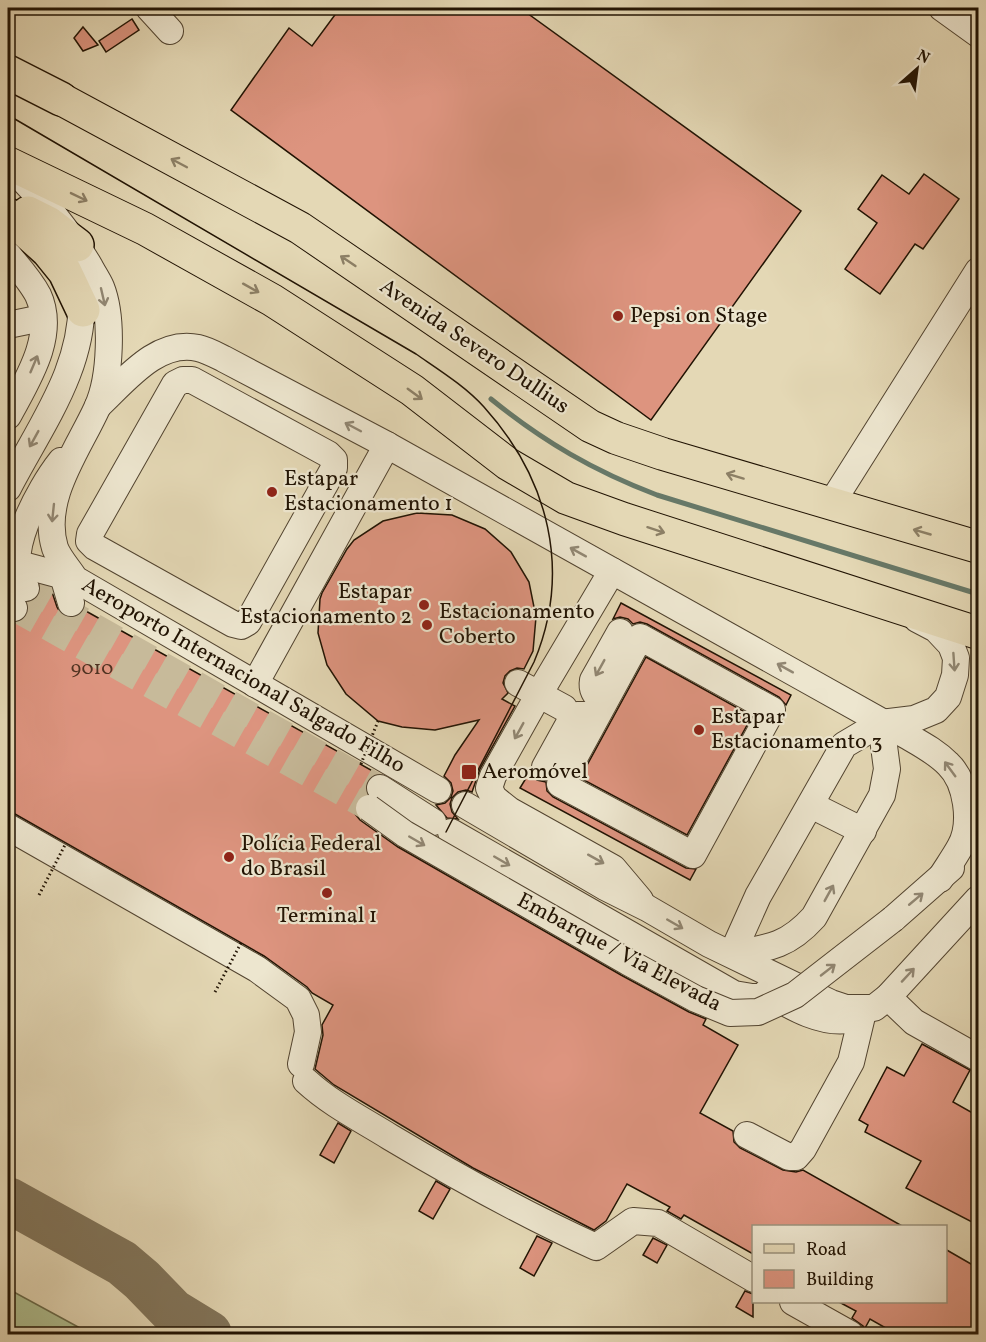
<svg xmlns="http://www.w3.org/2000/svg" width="986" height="1342" font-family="Vollkorn,serif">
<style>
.green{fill:#afc091;stroke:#686a4a;stroke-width:1.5}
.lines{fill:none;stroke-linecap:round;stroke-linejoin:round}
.stream{stroke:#677867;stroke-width:5}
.taxiway{stroke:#82765c;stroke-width:46}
.building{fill:#dd947f;stroke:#211303;stroke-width:1.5}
.minor-tunnel{stroke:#c7ba9a;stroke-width:26;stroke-dasharray:26 13;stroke-linecap:butt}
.minor-casing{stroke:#524430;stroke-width:28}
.major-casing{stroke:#211303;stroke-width:34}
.highway-casing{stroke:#211303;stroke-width:36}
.minor{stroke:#ede6cf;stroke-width:26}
.major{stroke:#e4d8b5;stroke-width:32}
.highway{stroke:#e4d8b5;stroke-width:33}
.tram{stroke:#211303;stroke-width:1.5}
.minor-bridge-casing{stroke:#524430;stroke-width:28;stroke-linecap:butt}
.path-bridge{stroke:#211303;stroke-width:3;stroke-dasharray:1.5 3;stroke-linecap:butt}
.minor-bridge{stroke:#ede6cf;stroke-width:26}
.oneway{stroke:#8c7f65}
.oneway2{stroke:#918773}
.poi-dot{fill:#8f2418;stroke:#ede6cf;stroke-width:2}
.labels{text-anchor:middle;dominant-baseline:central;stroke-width:4.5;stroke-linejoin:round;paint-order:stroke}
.number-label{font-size:20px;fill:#503322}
.poi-label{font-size:22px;fill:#211303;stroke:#ede6cf;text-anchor:start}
.street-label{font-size:22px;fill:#211303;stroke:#ede6cf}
</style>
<rect width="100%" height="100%" fill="#e4d8b5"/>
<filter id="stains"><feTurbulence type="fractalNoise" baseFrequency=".00333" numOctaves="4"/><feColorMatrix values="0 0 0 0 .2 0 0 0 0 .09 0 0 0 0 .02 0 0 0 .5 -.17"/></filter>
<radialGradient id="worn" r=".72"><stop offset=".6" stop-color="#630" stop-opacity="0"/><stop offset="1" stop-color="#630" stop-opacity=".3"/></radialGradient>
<polygon class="green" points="8,1290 12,1291 91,1334 8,1334"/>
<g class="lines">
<path class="stream" d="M491,399C544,442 594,471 657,495L978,594"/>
<polyline class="taxiway" points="8,1200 122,1263 142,1280 173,1312 209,1334"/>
</g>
<g class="building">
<polygon points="340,8 520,8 801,211 651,420 231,110 289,28 312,46"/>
<polygon points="132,19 139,30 106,52 99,41"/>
<polygon points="83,27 98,45 83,51 74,38"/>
<polygon points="924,174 959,199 923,249 915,244 880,294 845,269 877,223 858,209 882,175 909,194"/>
<polygon points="417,513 452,515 485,529 511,552 529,582 536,617 533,651 524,669 517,668 510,671 505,676 503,683 508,693 502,699 515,706 480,769 472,792 466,790 458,792 452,798 450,804 452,812 458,819 447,818 436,805 445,803 451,797 453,791 451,783 444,776 455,755 479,720 435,730 402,727 378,721 346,694 327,665 318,633 320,599 322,593 347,549 354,540 383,521"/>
<polygon points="40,586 52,592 57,607 61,614 68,618 75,617 84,610 378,774 368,779 365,787 366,794 357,799 354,806 355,814 360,820 398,847 621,975 689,1012 706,1019 703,1025 738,1045 700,1113 733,1131 734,1142 740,1148 783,1170 796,1172 803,1170 904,1227 753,1227 753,1254 684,1215 681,1219 667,1211 670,1207 627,1184 606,1221 594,1230 473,1168 334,1085 315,1069 323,1035 322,1025 333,1005 312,993 307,987 264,956 15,814 8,812 8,621 14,623 20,622 26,617 29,610 28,603 38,596"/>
<polygon points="621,603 791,695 786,705 779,697 647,624 640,622 633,624 628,619 620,617 613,619"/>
<polygon points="646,657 752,716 687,835 580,778"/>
<polygon points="531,770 537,780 546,782 547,791 553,797 686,868 696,869 690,880 520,788"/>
<polygon points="922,1044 970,1070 953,1102 978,1116 978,1209 972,1222 906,1188 921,1161 865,1132 868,1125 859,1120 887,1067 904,1076"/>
<polygon points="338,1123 351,1131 334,1163 320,1155"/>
<polygon points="436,1181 450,1189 433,1219 419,1211"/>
<polygon points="537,1236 552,1243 534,1276 520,1268"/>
<polygon points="653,1238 667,1245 657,1263 643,1255"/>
<polygon points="945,1249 978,1268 978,1322 972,1335 898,1335 870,1319 864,1330 863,1326 852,1318 856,1311 839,1302 945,1302"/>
<polygon points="745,1291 753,1294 753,1317 736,1307"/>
</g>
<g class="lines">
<g class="minor-tunnel">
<polyline points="26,588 380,788"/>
<polyline points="14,608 369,808"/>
</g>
<g class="minor-casing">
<g id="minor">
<polyline points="149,8 170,31"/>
<polyline points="942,8 978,34"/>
<path d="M14,170C43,200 69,231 90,267C93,273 98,280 101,287C113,317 111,378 97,408C78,450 40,499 55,548C59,559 69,569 75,579L438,790"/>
<path d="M8,255C19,268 30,280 38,295C57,336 26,382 8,416"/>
<polyline points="8,325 42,318"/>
<polygon points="183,380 192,380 328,454 334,460 334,468 248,622 241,626 233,624 95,547 89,541 90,534 175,384"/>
<path d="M98,406C125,381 157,339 198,348C207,350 216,355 224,359L387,445L909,737C923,745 936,752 948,764C967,782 973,824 960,847C954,858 946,869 940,879"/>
<path d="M8,488C40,426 87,365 81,292"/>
<polyline points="831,504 978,271"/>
<polyline points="8,561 75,579"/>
<polyline points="59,562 71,603"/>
<polyline points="612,571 539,694 493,776 489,788 494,798 509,810 613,868 640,900"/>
<path d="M26,588C0,558 39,489 61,461"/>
<polyline points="8,604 14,608"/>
<polygon points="640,637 772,710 693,855 560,784"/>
<polyline points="518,683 564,708"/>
<polyline points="255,684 387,445"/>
<path d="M603,703C596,695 591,691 593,680L620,632"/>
<polyline points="545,767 571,720 577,715 596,715"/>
<polyline points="380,788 433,822"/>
<polyline points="465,805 605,887 647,908 709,944 831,1003 846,1008 874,1008 888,997 978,899"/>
<polyline points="811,805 863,831"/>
<polyline points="8,827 257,969 298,999 306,1015 308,1032 301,1064"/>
<polyline points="451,832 734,994 752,997 775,997"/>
<polyline points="893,919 951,868"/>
<polyline points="732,954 758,896 844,745 881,723 914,719 936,710 948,697 955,675 956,658 951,645 936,629 917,619"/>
<path d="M732,954C769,948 788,946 814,917L882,795L887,769L881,723"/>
<path d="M767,992C791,1007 824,1026 853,1019"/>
<polyline points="888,997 914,1022 978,1058"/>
<path d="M306,1081C331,1104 361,1119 390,1137C457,1177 525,1215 596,1247L633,1221L658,1223L754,1279"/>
<polyline points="747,1135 789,1157 796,1157 803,1149 851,1062 862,1016"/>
<polyline points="793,1302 850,1334"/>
</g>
</g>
<g class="major-casing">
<g id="major">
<polyline points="61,99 300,228 590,426 616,438 663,454 978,547"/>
<polyline points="8,163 145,229 272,300 412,390 508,464 566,498 624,519 978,633"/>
</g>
</g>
<g class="highway-casing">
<g id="highway">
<polyline points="8,72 61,99"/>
<polyline points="28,213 48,223 77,245"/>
<polyline points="8,215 48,251 65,272 83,310"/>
</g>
</g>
<use href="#minor" class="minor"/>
<use href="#major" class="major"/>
<use href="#highway" class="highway"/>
<path class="tram" d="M8,115L416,354C439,370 465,386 484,407C549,479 572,571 534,662L446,832"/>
<g class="minor-bridge-casing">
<polyline id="minor-bridge" points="369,808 405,834 628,962 696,999 730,1013 758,1012 795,995 893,919"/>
</g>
<g class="path-bridge">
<polyline points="361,764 378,721"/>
<polyline points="39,895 65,845"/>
<polyline points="215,992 241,943"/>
</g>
<use href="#minor-bridge" class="minor-bridge"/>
</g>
<defs><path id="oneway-shaft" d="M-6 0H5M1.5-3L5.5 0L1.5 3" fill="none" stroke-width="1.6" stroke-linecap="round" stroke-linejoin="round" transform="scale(1.5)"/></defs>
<g class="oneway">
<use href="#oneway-shaft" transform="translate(179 163) rotate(-152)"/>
<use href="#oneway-shaft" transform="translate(79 197) rotate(26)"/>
<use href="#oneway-shaft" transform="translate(348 261) rotate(-146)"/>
<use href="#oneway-shaft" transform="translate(251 288) rotate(29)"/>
<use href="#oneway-shaft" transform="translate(415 394) rotate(36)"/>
<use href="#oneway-shaft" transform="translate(735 476) rotate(-163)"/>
<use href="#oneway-shaft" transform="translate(656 530) rotate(18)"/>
<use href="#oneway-shaft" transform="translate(922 532) rotate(-164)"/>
</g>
<g class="oneway2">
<use href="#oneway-shaft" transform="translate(103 297) rotate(77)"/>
<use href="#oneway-shaft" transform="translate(34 364) rotate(-67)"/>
<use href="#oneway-shaft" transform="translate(353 427) rotate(-152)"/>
<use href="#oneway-shaft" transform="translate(34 439) rotate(119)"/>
<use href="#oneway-shaft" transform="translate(53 513) rotate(96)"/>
<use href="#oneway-shaft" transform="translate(578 552) rotate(-151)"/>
<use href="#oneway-shaft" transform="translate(954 662) rotate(86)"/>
<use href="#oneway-shaft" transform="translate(600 668) rotate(119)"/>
<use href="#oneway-shaft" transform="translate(785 668) rotate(-151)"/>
<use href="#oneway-shaft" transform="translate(519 731) rotate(119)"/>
<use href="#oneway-shaft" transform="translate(950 769) rotate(-126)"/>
<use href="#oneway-shaft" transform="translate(417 841) rotate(30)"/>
<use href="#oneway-shaft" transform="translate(596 859) rotate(29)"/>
<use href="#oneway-shaft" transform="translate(502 861) rotate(30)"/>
<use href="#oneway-shaft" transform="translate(829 893) rotate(-61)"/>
<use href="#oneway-shaft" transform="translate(916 899) rotate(-40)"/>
<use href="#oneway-shaft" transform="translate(675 924) rotate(30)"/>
<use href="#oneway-shaft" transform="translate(828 970) rotate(-38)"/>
<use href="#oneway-shaft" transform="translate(908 975) rotate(-47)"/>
</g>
<g class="poi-dot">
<circle cx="618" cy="316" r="6"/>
<circle cx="272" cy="492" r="6"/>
<circle cx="424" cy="605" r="6"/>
<circle cx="427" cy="625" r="6"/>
<circle cx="699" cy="730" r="6"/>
<rect x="461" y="764" width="16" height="16" rx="3"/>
<circle cx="229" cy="857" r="6"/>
<circle cx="327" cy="893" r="6"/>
</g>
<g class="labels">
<g class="number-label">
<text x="92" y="669">9010</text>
</g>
<g class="poi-label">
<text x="630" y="316">Pepsi on Stage</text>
<text x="284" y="479">Estapar<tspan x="284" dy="25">Estacionamento 1</tspan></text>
<text x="412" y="592" text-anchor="end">Estapar<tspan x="412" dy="25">Estacionamento 2</tspan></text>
<text x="439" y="612">Estacionamento<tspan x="439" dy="25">Coberto</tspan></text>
<text x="711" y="717">Estapar<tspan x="711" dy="25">Estacionamento 3</tspan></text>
<text x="482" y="772">Aeromóvel</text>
<text x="241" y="844">Polícia Federal<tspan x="241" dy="25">do Brasil</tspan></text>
<text x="327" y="916" text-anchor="middle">Terminal 1</text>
</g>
<g class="street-label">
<text transform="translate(474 347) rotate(34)">Avenida Severo Dullius</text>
<text transform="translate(243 676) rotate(30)">Aeroporto Internacional Salgado Filho</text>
<text transform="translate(619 953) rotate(28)">Embarque / Via Elevada</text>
</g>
</g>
<rect width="986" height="1342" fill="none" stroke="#e4d8b5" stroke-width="30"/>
<rect x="9" y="9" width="968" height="1324" fill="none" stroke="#211303" stroke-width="3"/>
<rect x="15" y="15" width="956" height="1312" fill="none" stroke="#211303" stroke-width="1.5"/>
<rect x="752" y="1225" width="195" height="78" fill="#ede6cf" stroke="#9b927d" stroke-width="1.5"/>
<rect x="764" y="1244" width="30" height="9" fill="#e4d8b5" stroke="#9b927d" stroke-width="1.5"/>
<text x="806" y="1255" font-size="18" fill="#211303">Road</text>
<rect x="764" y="1270" width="30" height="18" fill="#dd947f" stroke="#9b927d" stroke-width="1.5"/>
<text x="806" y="1285" font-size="18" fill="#211303">Building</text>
<g transform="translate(917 69) rotate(28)" stroke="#ede6cf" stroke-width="4.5" paint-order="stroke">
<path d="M0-4.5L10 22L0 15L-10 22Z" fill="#211303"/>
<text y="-9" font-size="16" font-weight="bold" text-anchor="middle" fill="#211303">N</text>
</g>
<rect width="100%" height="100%" filter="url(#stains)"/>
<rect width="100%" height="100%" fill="url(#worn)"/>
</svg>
